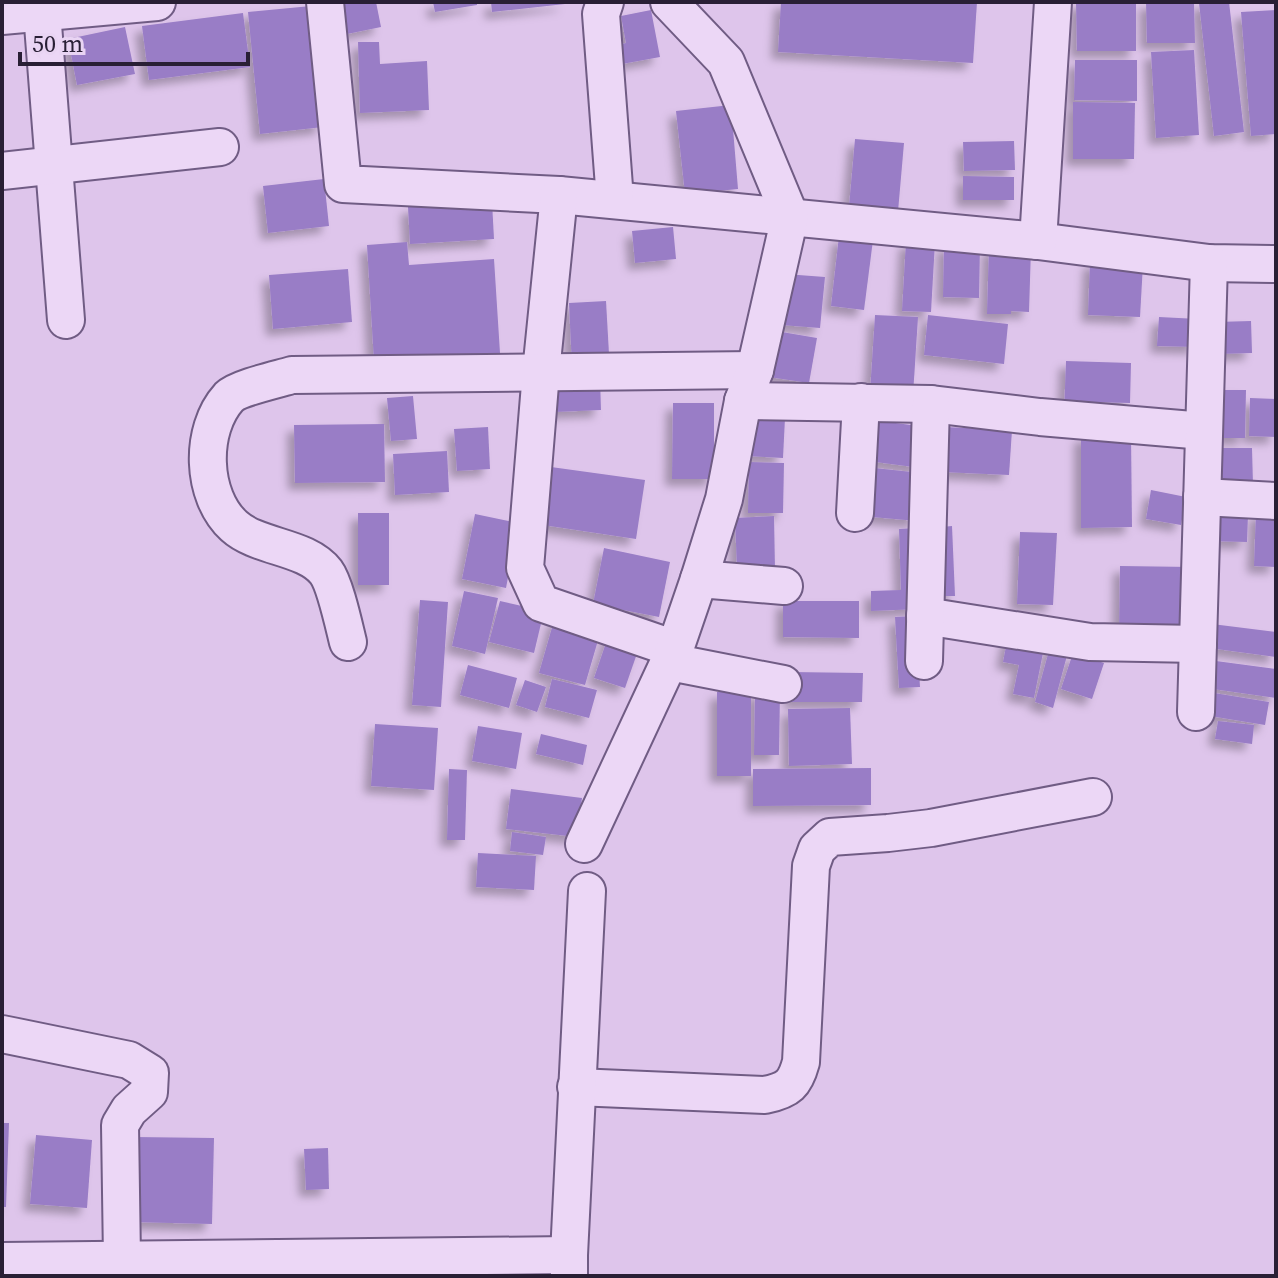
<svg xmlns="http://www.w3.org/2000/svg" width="1278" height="1278" font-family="'Source Serif 4',serif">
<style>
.building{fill:#997dc6;filter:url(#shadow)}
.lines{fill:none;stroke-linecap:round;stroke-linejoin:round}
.street-casing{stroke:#705c84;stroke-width:40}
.street{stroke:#ecd7f6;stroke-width:36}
</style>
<defs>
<filter id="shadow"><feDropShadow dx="-7" dy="7" stdDeviation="4" flood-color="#0004"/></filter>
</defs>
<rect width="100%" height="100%" fill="#dec5eb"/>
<g class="building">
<polygon points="341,2 376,2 381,27 347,34"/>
<polygon points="433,2 477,2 477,5 435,12"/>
<polygon points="491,2 565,2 565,4 492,12"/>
<polygon points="781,2 977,2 973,63 778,52"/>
<polygon points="1076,2 1136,2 1136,51 1077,51"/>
<polygon points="1146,2 1194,2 1195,43 1147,43"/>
<polygon points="1207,2 1229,2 1244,132 1214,136 1199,3"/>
<polygon points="311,6 323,127 260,134 248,12"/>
<polygon points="651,10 660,57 622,64 619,45 626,43 621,16"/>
<polygon points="1276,10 1276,134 1251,136 1241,12"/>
<polygon points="243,13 250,67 149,80 142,26"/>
<polygon points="125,27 135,74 77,85 68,39"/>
<polygon points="358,42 379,42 380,64 427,61 429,110 360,113"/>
<polygon points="1194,50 1199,135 1156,138 1151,52"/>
<polygon points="1075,60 1137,60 1137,101 1074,100"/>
<polygon points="1073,102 1135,103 1134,159 1073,159"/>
<polygon points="731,105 738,189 685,194 676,111"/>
<polygon points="855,139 904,143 897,223 848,218"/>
<polygon points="1014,141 1015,170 964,171 963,142"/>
<polygon points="963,176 1014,177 1014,200 963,200"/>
<polygon points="324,179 329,226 268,233 263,186"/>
<polygon points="492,202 494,239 410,244 408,207"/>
<polygon points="673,227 676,259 635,263 632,231"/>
<polygon points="839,236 873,240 864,310 831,306"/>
<polygon points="906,241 935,242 931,312 902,311"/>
<polygon points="407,242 409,265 494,259 500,353 374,361 367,245"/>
<polygon points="944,244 980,245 979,298 943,297"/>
<polygon points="989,247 1031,248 1029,312 1011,311 1011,314 987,314"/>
<polygon points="1090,261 1143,264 1140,317 1088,315"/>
<polygon points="348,269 352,322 273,329 269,275"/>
<polygon points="785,274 825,277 820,328 781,325"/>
<polygon points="606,301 609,354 572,366 569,303"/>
<polygon points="875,315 918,317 913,395 870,393"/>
<polygon points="928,315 1008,324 1004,364 924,355"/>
<polygon points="1159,317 1198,319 1197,347 1157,346"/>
<polygon points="1251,321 1252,353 1217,354 1216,322"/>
<polygon points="776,331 817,338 809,383 769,377"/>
<polygon points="1066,361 1131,363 1130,403 1096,402 1095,412 1064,416"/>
<polygon points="600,379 601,410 554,412 553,381"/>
<polygon points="1215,390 1246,390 1245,438 1215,438"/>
<polygon points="413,396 417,439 391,441 387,398"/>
<polygon points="1250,398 1276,399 1276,437 1249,436"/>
<polygon points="673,403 714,403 714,479 672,479"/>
<polygon points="750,416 785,418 783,458 747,456"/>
<polygon points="873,420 926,427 921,468 868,461"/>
<polygon points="384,424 385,482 295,483 294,425"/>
<polygon points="488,427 490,469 457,471 454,429"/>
<polygon points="944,427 1012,430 1009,475 942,472"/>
<polygon points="1081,435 1131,435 1132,527 1081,528"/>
<polygon points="1213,448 1252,448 1253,485 1213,486"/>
<polygon points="447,451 449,492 395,495 393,454"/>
<polygon points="749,462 784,463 783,513 748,513"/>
<polygon points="551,467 645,480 636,539 543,525"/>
<polygon points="865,467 921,473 917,521 861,516"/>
<polygon points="1151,490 1186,497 1181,525 1146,519"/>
<polygon points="1256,512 1276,512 1276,567 1254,566"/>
<rect x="358" y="513" width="31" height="72"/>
<polygon points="1210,513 1248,515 1247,542 1209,541"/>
<polygon points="475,514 518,523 506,588 462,579"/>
<polygon points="774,516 775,570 737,568 735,518"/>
<polygon points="952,526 955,596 935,596 932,528"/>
<polygon points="916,528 919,609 871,611 871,591 901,590 899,529"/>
<polygon points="1020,532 1057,533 1053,605 1017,604"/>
<polygon points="604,548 670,562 659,617 593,604"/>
<polygon points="1120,566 1192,567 1190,636 1119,635"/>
<polygon points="464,591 498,598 485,654 452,646"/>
<polygon points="420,600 448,602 441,707 412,705"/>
<polygon points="500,601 544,611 534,653 489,642"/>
<polygon points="783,601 859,601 859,638 783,637"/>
<polygon points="916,616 920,687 899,688 895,617"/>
<polygon points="555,617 601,630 585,685 539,673"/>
<polygon points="1212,624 1276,632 1276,657 1209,648"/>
<polygon points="610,631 641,642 625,688 594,678"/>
<polygon points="1008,636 1045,643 1034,698 1013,694 1019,665 1003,662"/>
<polygon points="1051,643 1069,648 1053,708 1035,702"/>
<polygon points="1073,653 1104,663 1092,699 1061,689"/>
<polygon points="1216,661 1276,669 1276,698 1213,689"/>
<polygon points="468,665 517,678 509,708 460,695"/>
<polygon points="791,672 863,673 862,702 791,702"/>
<polygon points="552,679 597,690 589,718 545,707"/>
<polygon points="525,680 546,687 537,712 516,705"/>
<polygon points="751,691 751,776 717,776 717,692"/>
<polygon points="755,691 780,691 779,755 754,755"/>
<polygon points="1208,692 1269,702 1265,725 1204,715"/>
<polygon points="850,708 852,764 789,766 788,709"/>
<polygon points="1218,721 1254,725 1252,744 1215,739"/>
<polygon points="375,724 438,728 434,790 371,786"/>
<polygon points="478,726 522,733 516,769 472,761"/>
<polygon points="541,734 587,745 583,765 536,754"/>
<polygon points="871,768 871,805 753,806 753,769"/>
<polygon points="449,769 467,770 465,840 447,840"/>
<polygon points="511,789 582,798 577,837 506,829"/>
<polygon points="512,832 546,837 543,855 510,851"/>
<polygon points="478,853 536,856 534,890 476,887"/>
<polygon points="2,1123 9,1123 6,1207 2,1207"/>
<polygon points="36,1135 92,1140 87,1208 30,1204"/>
<polygon points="134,1137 214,1138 212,1224 132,1222"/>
<polygon points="328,1148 329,1189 306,1190 304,1149"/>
</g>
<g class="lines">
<g class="street-casing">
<g id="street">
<polyline points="325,2 343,184 559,195 1038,241 1209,263 1276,264"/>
<polyline points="605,2 601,14 615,200"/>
<polyline points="42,12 66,320"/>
<polyline points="2,16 157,2"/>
<polyline points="2,171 220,147"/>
<polyline points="559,195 541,372 525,568 541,603 675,649"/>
<polyline points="1038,241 1053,2"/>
<polyline points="743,401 931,404 1040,417 1204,431"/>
<polyline points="1202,497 1276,501"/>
<polyline points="855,513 861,402"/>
<polyline points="699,579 784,586"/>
<polyline points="925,616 1090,642 1198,644"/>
<path d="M348,642C344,626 335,584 326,572C306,546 258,548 234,526C201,496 199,430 229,397C238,388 279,379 292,375L755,370"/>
<polyline points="924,661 931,404"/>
<polyline points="670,662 783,684"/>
<polyline points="1196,712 1209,263"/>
<polyline points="584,844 675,649 699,579 724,499 743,401 755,370 790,216 726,62 669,2"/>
<polyline points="2,1034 129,1060 150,1073 149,1092 129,1110 120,1125 122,1259 120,1276"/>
<path d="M576,1087L765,1095C789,1090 795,1084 801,1062L811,866L817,849L830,837L888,833L931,828L1093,797"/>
<polyline points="2,1261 569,1255"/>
<polyline points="569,1276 569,1255 587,891"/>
</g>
</g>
<use href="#street" class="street"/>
</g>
<rect width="1278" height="1278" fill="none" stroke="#291f35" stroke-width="8"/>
<path d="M20 52v12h228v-12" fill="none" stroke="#291f35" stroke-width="4"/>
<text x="32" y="52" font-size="24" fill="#291f35" stroke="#e9d4f3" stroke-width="6" paint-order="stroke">50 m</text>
</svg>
